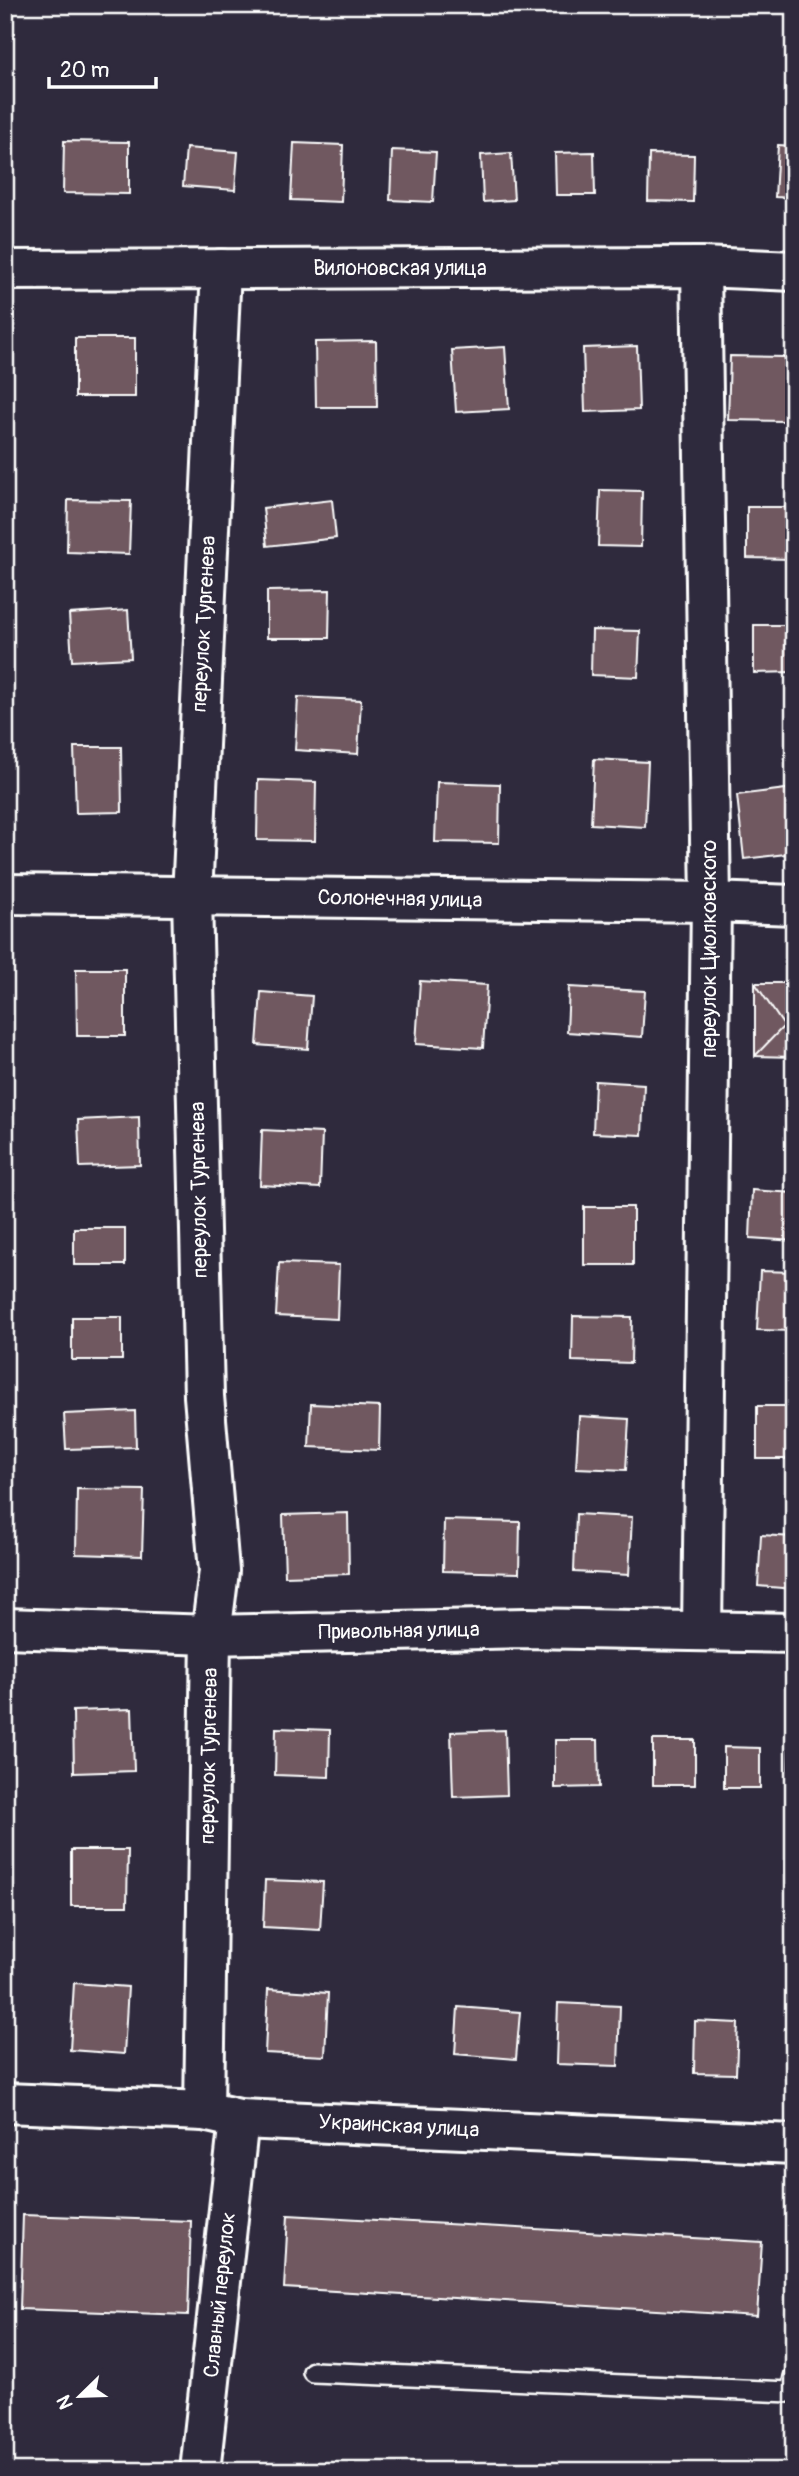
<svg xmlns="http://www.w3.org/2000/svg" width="799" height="2476" font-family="Pangolin,sans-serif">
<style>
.building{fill:#705961;stroke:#fff;stroke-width:2}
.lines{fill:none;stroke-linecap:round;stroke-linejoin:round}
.service-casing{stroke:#fff;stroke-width:24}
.minor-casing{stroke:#fff;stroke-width:44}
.secondary-casing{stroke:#fff;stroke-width:44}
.service{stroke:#2f2a3d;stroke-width:19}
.minor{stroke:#2f2a3d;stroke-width:38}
.secondary{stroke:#2f2a3d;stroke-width:38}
.labels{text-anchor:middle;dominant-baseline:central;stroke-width:5;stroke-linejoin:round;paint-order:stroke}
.street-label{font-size:21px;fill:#fff;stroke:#2f2a3d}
</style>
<rect width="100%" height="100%" fill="#2f2a3d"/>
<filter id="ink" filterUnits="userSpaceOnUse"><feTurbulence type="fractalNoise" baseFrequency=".0143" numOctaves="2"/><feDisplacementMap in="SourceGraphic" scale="14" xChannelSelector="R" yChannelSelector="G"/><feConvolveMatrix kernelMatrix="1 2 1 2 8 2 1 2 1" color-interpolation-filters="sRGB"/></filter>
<g filter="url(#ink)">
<g class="building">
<polygon points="64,141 129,142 129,194 63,193"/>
<polygon points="294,143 343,145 341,202 291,200"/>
<polygon points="778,145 794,146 794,198 775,197"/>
<polygon points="186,148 238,152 235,190 183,186"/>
<polygon points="392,150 436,152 433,202 390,200"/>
<polygon points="594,152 595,195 556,195 555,153"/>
<polygon points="511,153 514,200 483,202 481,155"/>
<polygon points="649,154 694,155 693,202 648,201"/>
<rect x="75" y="338" width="60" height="59"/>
<polygon points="376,341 377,407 316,407 315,342"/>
<polygon points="637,346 639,410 585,412 583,348"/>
<polygon points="505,347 509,409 456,412 452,350"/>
<polygon points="730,356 785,357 784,421 728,420"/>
<polygon points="600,490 642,491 641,547 598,546"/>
<polygon points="68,500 131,501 129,554 67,552"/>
<polygon points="332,500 336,538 267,546 263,508"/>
<polygon points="747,507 793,507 793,559 747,558"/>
<polygon points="330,590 329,638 267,638 267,591"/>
<polygon points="128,610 131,658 72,661 69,614"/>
<polygon points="754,625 794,625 794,672 754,673"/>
<polygon points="592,630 640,631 638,677 591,675"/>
<polygon points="298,697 361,700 358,754 295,750"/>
<polygon points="74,747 121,747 122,812 76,813"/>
<polygon points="594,759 648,762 645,827 591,824"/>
<polygon points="258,780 316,782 315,841 257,840"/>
<polygon points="437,782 500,784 499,843 435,842"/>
<polygon points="794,788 794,853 744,859 737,795"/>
<polygon points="76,969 125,969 125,1036 77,1036"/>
<polygon points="420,981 487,985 483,1048 416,1044"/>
<polygon points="755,983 794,983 794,1057 755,1056"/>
<polygon points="755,983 784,1026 755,1056"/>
<polygon points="569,987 645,991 642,1037 567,1032"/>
<polygon points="261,992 312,996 308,1049 257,1045"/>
<polygon points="595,1081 644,1084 642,1135 593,1133"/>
<polygon points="139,1117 140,1165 80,1167 78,1120"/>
<polygon points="262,1130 322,1133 320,1188 260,1185"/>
<polygon points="752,1190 794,1193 794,1241 750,1238"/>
<rect x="584" y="1207" width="49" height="58"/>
<rect x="74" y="1228" width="51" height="37"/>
<polygon points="279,1263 339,1265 337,1319 276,1316"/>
<polygon points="760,1271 794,1272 794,1331 757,1330"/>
<polygon points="573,1316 632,1317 631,1363 572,1361"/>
<rect x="72" y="1317" width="50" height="43"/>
<polygon points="311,1404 380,1407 379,1450 309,1447"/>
<rect x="757" y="1406" width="37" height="53"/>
<polygon points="135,1411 136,1447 66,1449 64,1414"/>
<polygon points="579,1416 629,1419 626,1470 576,1468"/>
<polygon points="77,1489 144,1490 142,1556 76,1554"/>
<polygon points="348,1513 349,1574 285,1576 283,1515"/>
<polygon points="576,1514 632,1517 629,1575 574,1572"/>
<polygon points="444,1520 520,1522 519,1573 443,1571"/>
<polygon points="761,1535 794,1537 794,1589 758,1586"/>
<polygon points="132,1709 134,1771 74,1773 73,1711"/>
<polygon points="276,1728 330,1730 329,1777 275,1775"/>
<polygon points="505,1730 507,1795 453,1797 451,1732"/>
<polygon points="555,1740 598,1740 599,1787 555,1788"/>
<rect x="653" y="1740" width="42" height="45"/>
<polygon points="724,1747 760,1748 760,1788 724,1788"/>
<polygon points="789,1750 794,1750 794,1798 788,1798"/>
<polygon points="71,1850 128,1850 127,1906 71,1906"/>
<polygon points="265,1880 323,1882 320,1930 263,1927"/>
<polygon points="74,1983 128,1987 124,2054 70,2050"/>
<polygon points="268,1989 328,1993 325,2056 265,2053"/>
<polygon points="558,2003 620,2006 618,2066 556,2064"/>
<polygon points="458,2007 520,2012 516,2059 455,2054"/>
<polygon points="695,2021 738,2023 736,2074 694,2073"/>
<polygon points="23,2215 191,2221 188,2315 20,2309"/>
<polygon points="288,2215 762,2242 757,2316 284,2288"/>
</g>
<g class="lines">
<g class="service-casing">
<polyline id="service" points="313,2372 791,2392 794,2377"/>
</g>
<g class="minor-casing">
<g id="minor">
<polyline points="701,267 711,902 702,1631"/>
<polyline points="5,270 701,267 794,271"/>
<polyline points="5,894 711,902 794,905"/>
<polyline points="5,1628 211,1635 526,1628 794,1633"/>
<polyline points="204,2111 211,1635 219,1571 204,1396 192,897 221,269"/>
<polyline points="200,2471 239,2119"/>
</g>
</g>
<g class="secondary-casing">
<polyline id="secondary" points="5,2103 204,2111 239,2119 794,2144"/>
</g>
<use href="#service" class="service"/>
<use href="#minor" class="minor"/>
<use href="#secondary" class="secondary"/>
</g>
</g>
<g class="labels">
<g class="street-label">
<text x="400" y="268">Вилоновская улица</text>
<text transform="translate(204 624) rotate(-87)">переулок Тургенева</text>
<text transform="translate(400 899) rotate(1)">Солонечная улица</text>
<text transform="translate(709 949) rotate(-90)">переулок Циолковского</text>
<text transform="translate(199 1190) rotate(-91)">переулок Тургенева</text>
<text transform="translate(399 1631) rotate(-1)">Привольная улица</text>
<text transform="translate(209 1756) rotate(-89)">переулок Тургенева</text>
<text transform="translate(399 2126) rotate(3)">Украинская улица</text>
<text transform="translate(220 2295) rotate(-84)">Славный переулок</text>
</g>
</g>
<rect width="799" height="2476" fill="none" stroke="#2f2a3d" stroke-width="28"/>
<rect x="14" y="14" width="771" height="2448" fill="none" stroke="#fff" stroke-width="2.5" filter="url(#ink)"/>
<g transform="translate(80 2396) rotate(247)" stroke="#2f2a3d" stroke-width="5" paint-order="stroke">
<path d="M0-5L12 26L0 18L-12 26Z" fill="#ffffff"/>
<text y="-10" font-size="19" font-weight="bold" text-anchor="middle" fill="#ffffff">N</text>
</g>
<path d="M49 77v10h107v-10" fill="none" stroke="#ffffff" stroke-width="3.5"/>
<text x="60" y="77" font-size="21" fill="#ffffff" stroke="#2f2a3d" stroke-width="5" paint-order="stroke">20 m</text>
</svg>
